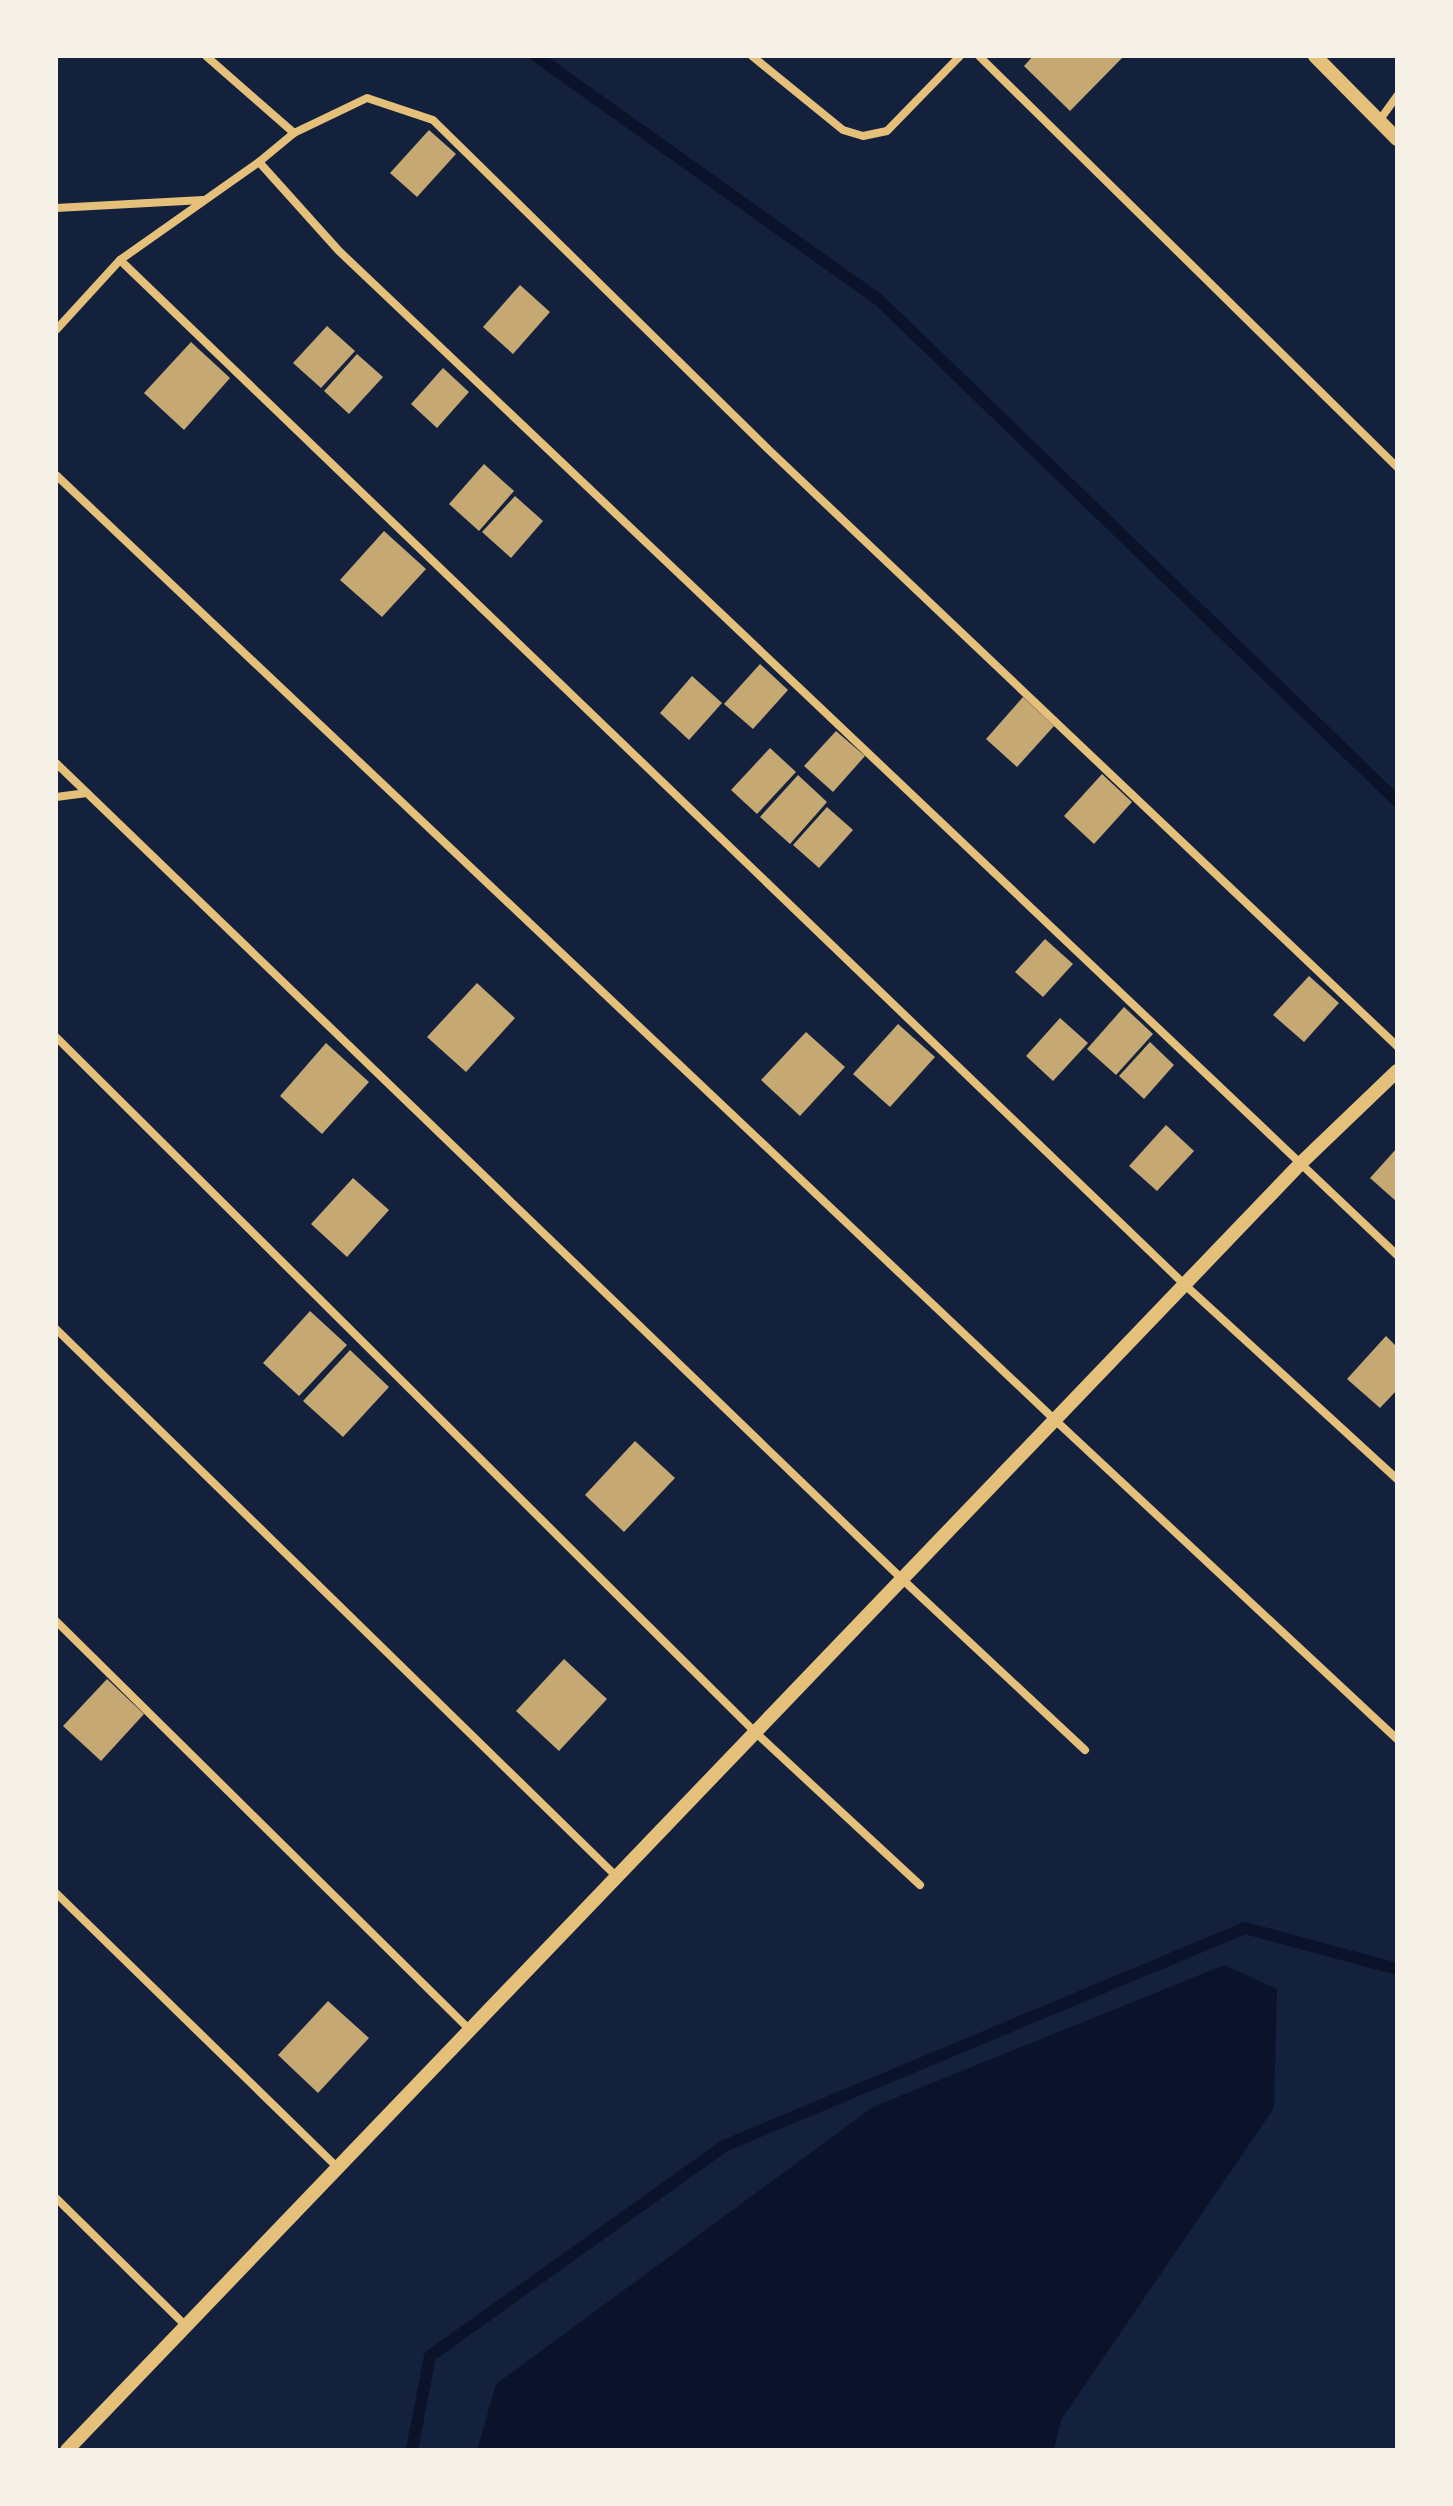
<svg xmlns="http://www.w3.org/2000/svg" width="1453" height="2506" font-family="Figtree,sans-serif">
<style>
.water{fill:#0b132b}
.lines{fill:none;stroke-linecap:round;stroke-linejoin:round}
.stream{stroke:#0b132b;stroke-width:12}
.building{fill:#c6a872}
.minor{stroke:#e5c07b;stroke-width:8}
.tertiary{stroke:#e5c07b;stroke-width:14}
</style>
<rect width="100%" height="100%" fill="#14213d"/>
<polygon class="water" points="1224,1965 1277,1989 1274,2108 1061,2420 1054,2450 477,2450 496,2384 873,2107"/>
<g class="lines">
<g class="stream">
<polyline points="536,56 879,300 1397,801"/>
<polyline points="412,2450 430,2356 724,2146 1245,1928 1397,1969"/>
</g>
</g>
<g class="building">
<polygon points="1033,56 1124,56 1070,111 1024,66"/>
<polygon points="429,130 456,154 417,197 390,173"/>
<polygon points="520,285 550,312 513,354 483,327"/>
<polygon points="327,326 355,351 321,388 293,363"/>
<polygon points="191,342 230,378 184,430 144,393"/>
<polygon points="357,354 383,377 349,414 324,391"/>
<polygon points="443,368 469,392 437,428 411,404"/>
<polygon points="484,464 514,491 479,531 449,504"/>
<polygon points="515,496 543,521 511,558 482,532"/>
<polygon points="384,531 426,569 382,617 340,580"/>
<polygon points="760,664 788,690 753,729 724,704"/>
<polygon points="692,676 722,703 689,740 660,713"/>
<polygon points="1023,697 1054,726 1017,767 986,739"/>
<polygon points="836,731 865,756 833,792 804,766"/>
<polygon points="770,748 796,772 757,814 731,790"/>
<polygon points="1102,774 1132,802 1094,844 1064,816"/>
<polygon points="798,775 827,802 790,844 760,817"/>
<polygon points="827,807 853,830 819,868 793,845"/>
<polygon points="1045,939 1073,964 1043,997 1015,972"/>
<polygon points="1309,976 1339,1003 1304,1042 1273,1015"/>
<polygon points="477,983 515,1018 466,1072 427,1037"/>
<polygon points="1124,1007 1153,1034 1116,1075 1087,1049"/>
<polygon points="1060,1018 1088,1043 1053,1081 1026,1056"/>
<polygon points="898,1024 935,1057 890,1107 853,1074"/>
<polygon points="806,1032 845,1067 800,1116 761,1080"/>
<polygon points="1150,1042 1174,1065 1144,1099 1119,1076"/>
<polygon points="326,1043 369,1082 322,1134 280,1096"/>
<polygon points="1166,1125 1194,1151 1157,1191 1129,1166"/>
<polygon points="1397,1148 1397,1202 1370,1178"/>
<polygon points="353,1178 389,1210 347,1257 311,1224"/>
<polygon points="310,1311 347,1345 299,1396 263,1363"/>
<polygon points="1386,1336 1397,1347 1397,1390 1380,1408 1347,1379"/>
<polygon points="350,1350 389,1387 343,1437 303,1401"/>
<polygon points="635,1441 675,1478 624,1532 585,1495"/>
<polygon points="564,1659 607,1699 559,1751 516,1711"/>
<polygon points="107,1679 144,1714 101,1761 63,1726"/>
<polygon points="328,2001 369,2038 318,2093 278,2055"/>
</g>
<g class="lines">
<g class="minor">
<polyline points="206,56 294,133"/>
<polyline points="752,56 843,130 863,136 887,131 960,56"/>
<polyline points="979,56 1397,467"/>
<polyline points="1379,121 1397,96"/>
<polyline points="259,162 339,251 1397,1255"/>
<polyline points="56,208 203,200"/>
<polyline points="120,260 1185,1285 1397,1479"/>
<polyline points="56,330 120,260 259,162 294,133 367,98 433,120 769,450 1397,1046"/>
<polyline points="56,475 1055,1420 1397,1739"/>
<polyline points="56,763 902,1579 1085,1750"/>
<polyline points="56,797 87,793"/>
<polyline points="56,1037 756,1733 920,1885"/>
<polyline points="56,1329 617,1877"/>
<polyline points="56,1621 470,2030"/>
<polyline points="56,1893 338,2168"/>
<polyline points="56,2198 186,2326"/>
</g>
<g class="tertiary">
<polyline points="1315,56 1397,139"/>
<polyline points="67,2450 1301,1163 1397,1071"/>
</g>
</g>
<rect width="1453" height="2506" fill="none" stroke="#f6f1e7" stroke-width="116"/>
</svg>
